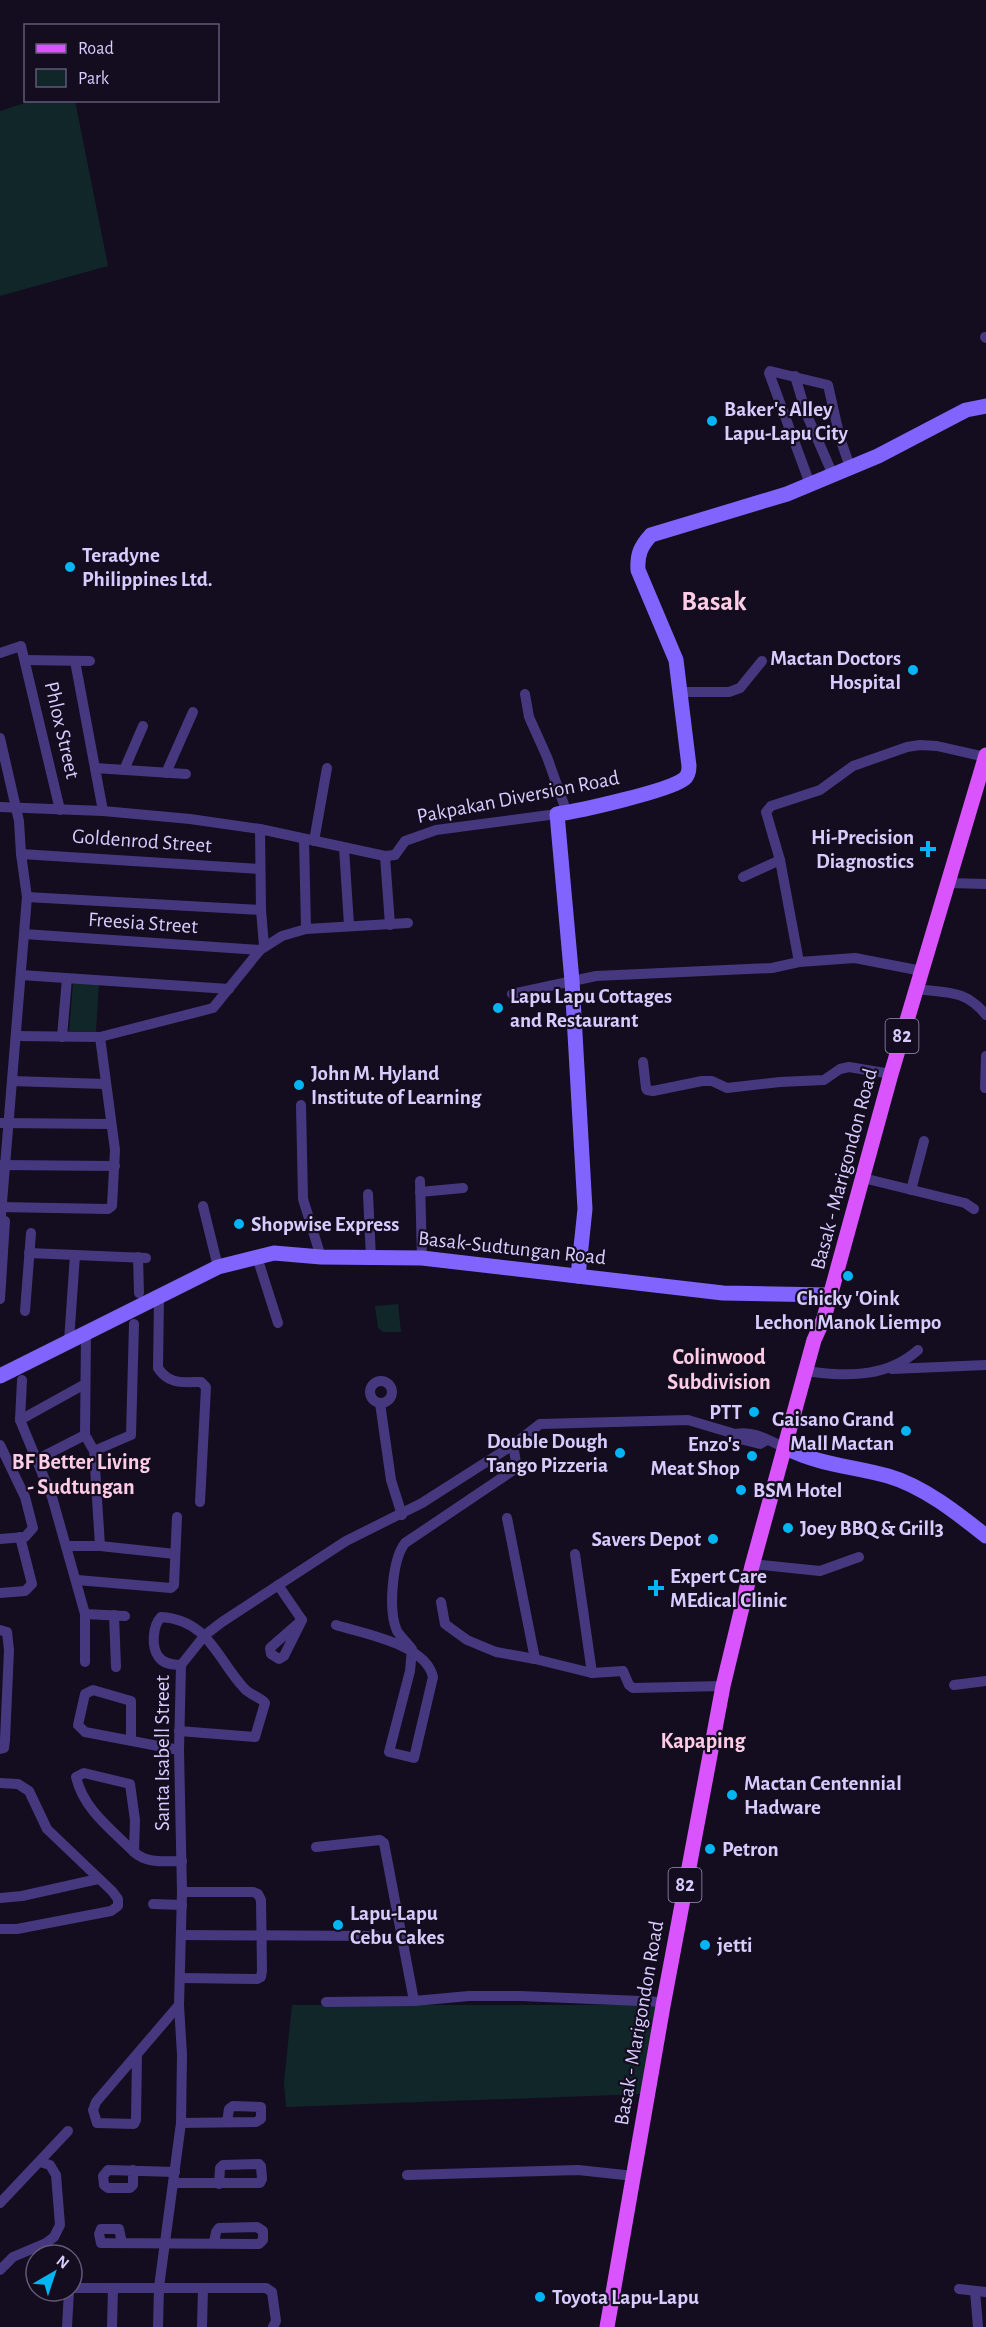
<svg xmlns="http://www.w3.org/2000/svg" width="986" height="2327" font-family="'Alegreya Sans',sans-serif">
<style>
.green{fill:#102629}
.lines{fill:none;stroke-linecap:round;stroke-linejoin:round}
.street{stroke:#46387e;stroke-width:10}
.secondary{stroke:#8064fd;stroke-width:15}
.primary{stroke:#d954fd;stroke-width:15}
.poi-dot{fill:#03b5f3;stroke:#130d1f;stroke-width:2}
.labels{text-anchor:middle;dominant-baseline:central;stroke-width:4.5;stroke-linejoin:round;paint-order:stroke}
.shield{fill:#130d1f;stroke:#9e92bb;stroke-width:1.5}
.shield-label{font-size:20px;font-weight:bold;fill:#d9cbfe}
.poi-label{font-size:21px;font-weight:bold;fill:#d9cbfe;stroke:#130d1f;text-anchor:start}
.street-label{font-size:21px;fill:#d9cbfe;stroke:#130d1f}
.neighbourhood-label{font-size:22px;font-weight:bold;fill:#fecde5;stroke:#130d1f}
.district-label{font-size:27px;font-weight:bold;fill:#fecde5;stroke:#130d1f}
</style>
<rect width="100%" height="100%" fill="#130d1f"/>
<g class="green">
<polygon points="31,101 75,101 108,266 0,296 0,111"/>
<polygon points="73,983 99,984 96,1032 69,1031"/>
<polygon points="398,1304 401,1332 383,1332 378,1328 375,1306"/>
<polygon points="292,2005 656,2005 643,2094 286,2107 284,2082"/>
</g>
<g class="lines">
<g class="street">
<polyline points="985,337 986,338"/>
<polyline points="795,376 806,413 833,475"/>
<polyline points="810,484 769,373 770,371 828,385 840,438 850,467"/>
<polyline points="0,653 21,646 60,810"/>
<polyline points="25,660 90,661"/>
<polyline points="75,661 103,811"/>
<polyline points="681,692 729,692 740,688 762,661"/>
<polyline points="525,694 529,717 547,757 567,813"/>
<polyline points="0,738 19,821 21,854 27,897 0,1227"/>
<polyline points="95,768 186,774"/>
<polyline points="124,770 143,726"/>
<polyline points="166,773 193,712"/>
<polyline points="0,807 103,811 190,819 260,829 385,856 395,855 405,841 436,830 557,814"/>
<polyline points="260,829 261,910 264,946"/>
<polyline points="304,839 306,929"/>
<polyline points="314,841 327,768"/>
<polyline points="344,848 349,925"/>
<polyline points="21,854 260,869"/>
<polyline points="385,856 390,925"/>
<polyline points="743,877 780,860"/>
<polyline points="948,883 986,884"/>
<polyline points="27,897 261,910"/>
<polyline points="24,934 260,950"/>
<polyline points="799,962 780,860 766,812 771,806 820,790 853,766 907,747 920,745 937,746 985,757"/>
<polyline points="21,975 229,989"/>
<path d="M916,989C947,993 965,989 986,1015"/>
<polyline points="512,994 596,976 772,968 799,962 855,958 922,971"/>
<polyline points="16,1036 100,1037 213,1008 260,950 282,936 306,929 408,923"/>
<polyline points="62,1037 67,978"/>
<polyline points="643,1062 646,1088 647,1090 653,1091 702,1081 712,1081 727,1088 780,1082 824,1080 840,1069 849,1067 891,1074"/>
<polyline points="12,1081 105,1084"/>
<polyline points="985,1088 986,1056"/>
<polyline points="301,1105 303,1199 321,1257"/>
<polyline points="0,1123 111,1124"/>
<polyline points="0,1165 115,1166"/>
<polyline points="863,1178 965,1203 974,1209"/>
<polyline points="420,1181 422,1258"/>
<polyline points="911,1190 924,1141"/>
<polyline points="420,1192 463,1188"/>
<polyline points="368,1194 371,1258"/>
<polyline points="203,1206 218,1267"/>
<polyline points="0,1207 108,1209 112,1206 115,1150 100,1037"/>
<polyline points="29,1253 146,1258"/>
<polyline points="138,1257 139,1293"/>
<polyline points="257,1257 278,1323"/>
<path d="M159,1298L158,1368C169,1385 183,1382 201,1382L206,1387L200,1502"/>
<polyline points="0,1299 5,1221"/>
<polyline points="25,1311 31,1233"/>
<polyline points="86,1332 85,1435 94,1451 100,1546"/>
<polyline points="69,1341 75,1255"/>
<polyline points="892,1369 986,1365"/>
<path d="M813,1372C851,1377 889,1376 918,1350"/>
<polyline points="22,1380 20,1420 52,1497 85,1614 125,1616"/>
<circle cx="381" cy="1392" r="11"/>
<polyline points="380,1403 391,1480 402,1515"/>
<polyline points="20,1420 85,1384"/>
<path d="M735,1434C755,1430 768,1441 786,1448"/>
<polyline points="0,1445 25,1497 33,1528 25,1537 0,1539"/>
<polyline points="94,1451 131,1435 134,1324"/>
<polyline points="36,1460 85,1435"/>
<polyline points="507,1518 535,1659"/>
<polyline points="66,1546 100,1546 175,1554"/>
<polyline points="575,1554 592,1673"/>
<polyline points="752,1564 820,1571 859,1557"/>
<polyline points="77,1580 171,1588 174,1585 177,1517"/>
<polyline points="278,1585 302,1620"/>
<polyline points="0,1593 25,1591 32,1584 20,1537"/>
<polyline points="441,1602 445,1624 467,1640 496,1652 535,1659 592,1673 623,1671 629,1685 633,1688 723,1686"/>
<polyline points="85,1614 85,1662"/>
<polyline points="114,1615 116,1667"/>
<polygon points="302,1620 284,1656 279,1659 271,1654 270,1648"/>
<path d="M336,1625C364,1634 426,1644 433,1677L414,1758L389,1752L410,1671L412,1649C408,1644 401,1637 397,1631C388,1611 392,1560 405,1543L515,1469L516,1462L513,1445"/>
<polyline points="0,1630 7,1632 9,1650 5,1740 4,1748 0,1749"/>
<polyline points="954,1685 986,1681"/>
<path d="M179,1731L255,1737L265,1703C259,1696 249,1695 243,1687C216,1657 208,1620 161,1617C153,1625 151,1646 158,1656C163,1664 172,1665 181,1665"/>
<polyline points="131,1741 131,1701 93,1690 85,1694 78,1725 85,1732 179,1750"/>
<path d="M84,1773L130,1784L135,1820L134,1852C111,1829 84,1810 76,1777Z"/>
<polyline points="0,1783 18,1784 29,1791 47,1829 112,1891 118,1899 118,1906 111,1911 17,1929 0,1929"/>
<polyline points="316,1847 380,1840 384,1843 414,2001"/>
<path d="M134,1852C147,1864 165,1861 182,1861"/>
<polyline points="0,1898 22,1896 98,1879"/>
<polyline points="153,1904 182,1905"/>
<polyline points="181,1935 376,1936"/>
<polyline points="181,1978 257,1979 261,1977 262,1971 261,1900 258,1894 253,1892 182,1892"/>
<polyline points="326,2002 414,2001 469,1996 521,1996 664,2002"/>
<polyline points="137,2054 136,2120 134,2124 97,2123 93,2110 96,2102 179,2005"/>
<polyline points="181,2123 256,2122 261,2119 261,2107 233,2106 229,2109 227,2122"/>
<polyline points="133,2170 133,2185 130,2188 108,2188 104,2185 103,2176 108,2170 175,2172"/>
<polyline points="407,2175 578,2170 634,2176"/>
<polyline points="174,2183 260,2183 262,2179 261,2166 259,2164 223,2165 220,2168 219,2184"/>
<polyline points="0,2203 68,2131"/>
<polyline points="122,2243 119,2229 101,2229 99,2234 101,2243 259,2244 263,2240 263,2231 257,2227 219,2228 216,2232 214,2243"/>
<polyline points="0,2270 13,2257 46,2243 54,2237 60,2225 56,2175 50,2165 40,2162"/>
<polyline points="72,2288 266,2288 272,2292 276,2321 273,2327"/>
<polyline points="959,2289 986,2292"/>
<polyline points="975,2291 978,2327"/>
<polyline points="67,2327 69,2291"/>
<polyline points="112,2327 113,2288"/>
<polyline points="158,2327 159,2287 181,2123 182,2055 179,2005 182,1892 179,1750 181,1665 205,1635 222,1622 346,1541 422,1503 513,1445 540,1424 688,1420 735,1434 744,1440 760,1444 767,1440"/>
<polyline points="202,2327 203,2288"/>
</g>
<g class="secondary">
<path d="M578,1276L585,1209L572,981L557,814C579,811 669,791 684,779C688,776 689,771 689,766L676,660L638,570C637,554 641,546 651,535L787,494L878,456L966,410L986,406"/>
<polyline points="0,1376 218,1267 274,1253 321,1257 422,1258 723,1293 830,1295"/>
<path d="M786,1448C820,1465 852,1466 888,1476C923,1486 957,1513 986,1536"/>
</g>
<polyline class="primary" points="607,2327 663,2006 723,1686 752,1566 814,1340 824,1318 891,1074 986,755"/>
</g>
<g class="poi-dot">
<circle cx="712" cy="421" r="6"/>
<circle cx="70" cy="567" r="6"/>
<circle cx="913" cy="670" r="6"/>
<path d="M925 840h6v6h6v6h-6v6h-6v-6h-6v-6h6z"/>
<circle cx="498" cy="1008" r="6"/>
<circle cx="299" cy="1085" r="6"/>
<circle cx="239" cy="1224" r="6"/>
<circle cx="848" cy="1276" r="6"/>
<circle cx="754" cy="1412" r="6"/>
<circle cx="906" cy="1431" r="6"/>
<circle cx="620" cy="1453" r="6"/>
<circle cx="752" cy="1456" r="6"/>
<circle cx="741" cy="1490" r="6"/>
<circle cx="788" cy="1528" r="6"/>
<circle cx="713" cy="1539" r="6"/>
<path d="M653 1579h6v6h6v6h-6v6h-6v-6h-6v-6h6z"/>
<circle cx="732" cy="1795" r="6"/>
<circle cx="710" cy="1849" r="6"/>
<circle cx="338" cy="1925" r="6"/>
<circle cx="705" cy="1945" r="6"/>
<circle cx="540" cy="2297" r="6"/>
</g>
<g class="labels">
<g class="shield">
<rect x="885.5" y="1019" width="33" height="34" rx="4.5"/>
<rect x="668.5" y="1868" width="33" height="34" rx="4.5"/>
</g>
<g class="shield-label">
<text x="902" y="1036">82</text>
<text x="685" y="1885">82</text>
</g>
<g class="poi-label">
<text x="724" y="409">Baker's Alley<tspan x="724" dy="24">Lapu-Lapu City</tspan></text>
<text x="82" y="555">Teradyne<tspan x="82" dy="24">Philippines Ltd.</tspan></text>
<text x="901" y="658" text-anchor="end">Mactan Doctors<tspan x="901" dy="24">Hospital</tspan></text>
<text x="914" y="837" text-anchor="end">Hi-Precision<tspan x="914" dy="24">Diagnostics</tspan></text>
<text x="510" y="996">Lapu Lapu Cottages<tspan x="510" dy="24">and Restaurant</tspan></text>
<text x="311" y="1073">John M. Hyland<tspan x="311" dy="24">Institute of Learning</tspan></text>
<text x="251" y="1224">Shopwise Express</text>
<text x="848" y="1298" text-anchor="middle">Chicky 'Oink<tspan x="848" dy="24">Lechon Manok Liempo</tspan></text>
<text x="742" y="1412" text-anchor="end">PTT</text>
<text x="894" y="1419" text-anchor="end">Gaisano Grand<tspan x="894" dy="24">Mall Mactan</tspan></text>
<text x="608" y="1441" text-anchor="end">Double Dough<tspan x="608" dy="24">Tango Pizzeria</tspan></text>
<text x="740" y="1444" text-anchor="end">Enzo's<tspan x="740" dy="24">Meat Shop</tspan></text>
<text x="753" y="1490">BSM Hotel</text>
<text x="800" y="1528">Joey BBQ &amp; Grill3</text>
<text x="701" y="1539" text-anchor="end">Savers Depot</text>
<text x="670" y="1576">Expert Care<tspan x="670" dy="24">MEdical Clinic</tspan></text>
<text x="744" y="1783">Mactan Centennial<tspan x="744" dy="24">Hadware</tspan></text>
<text x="722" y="1849">Petron</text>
<text x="350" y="1913">Lapu-Lapu<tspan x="350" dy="24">Cebu Cakes</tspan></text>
<text x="717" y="1945">jetti</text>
<text x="552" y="2297">Toyota Lapu-Lapu</text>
</g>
<g class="street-label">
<text transform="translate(62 730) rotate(77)">Phlox Street</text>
<text transform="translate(518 797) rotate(-11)">Pakpakan Diversion Road</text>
<text transform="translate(142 841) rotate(4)">Goldenrod Street</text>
<text transform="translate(143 923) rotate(4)">Freesia Street</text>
<text transform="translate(844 1169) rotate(-75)">Basak - Marigondon Road</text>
<text transform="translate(512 1248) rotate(6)">Basak-Sudtungan Road</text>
<text transform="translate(162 1753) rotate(-90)">Santa Isabell Street</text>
<text transform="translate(639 2023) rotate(-80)">Basak - Marigondon Road</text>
</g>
<g class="neighbourhood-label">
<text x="719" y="1357">Colinwood<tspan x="719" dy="25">Subdivision</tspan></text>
<text x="81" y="1462">BF Better Living<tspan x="81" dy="25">- Sudtungan</tspan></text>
<text x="703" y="1741">Kapaping</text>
</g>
<g class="district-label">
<text x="714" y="601">Basak</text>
</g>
</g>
<rect x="24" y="24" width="195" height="78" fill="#130d1f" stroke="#625978" stroke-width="1.5"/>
<rect x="36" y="44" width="30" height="9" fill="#d954fd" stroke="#625978" stroke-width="1.5"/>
<text x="78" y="54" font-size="18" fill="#d9cbfe">Road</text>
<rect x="36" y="69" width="30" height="18" fill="#102629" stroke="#625978" stroke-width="1.5"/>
<text x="78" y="84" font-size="18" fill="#d9cbfe">Park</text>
<g transform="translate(54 2273) rotate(39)"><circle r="28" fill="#130d1f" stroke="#625978" stroke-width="1.5"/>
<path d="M0-4.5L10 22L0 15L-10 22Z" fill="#03b5f3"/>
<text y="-9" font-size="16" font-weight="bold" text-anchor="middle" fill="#d9cbfe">N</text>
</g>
</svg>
